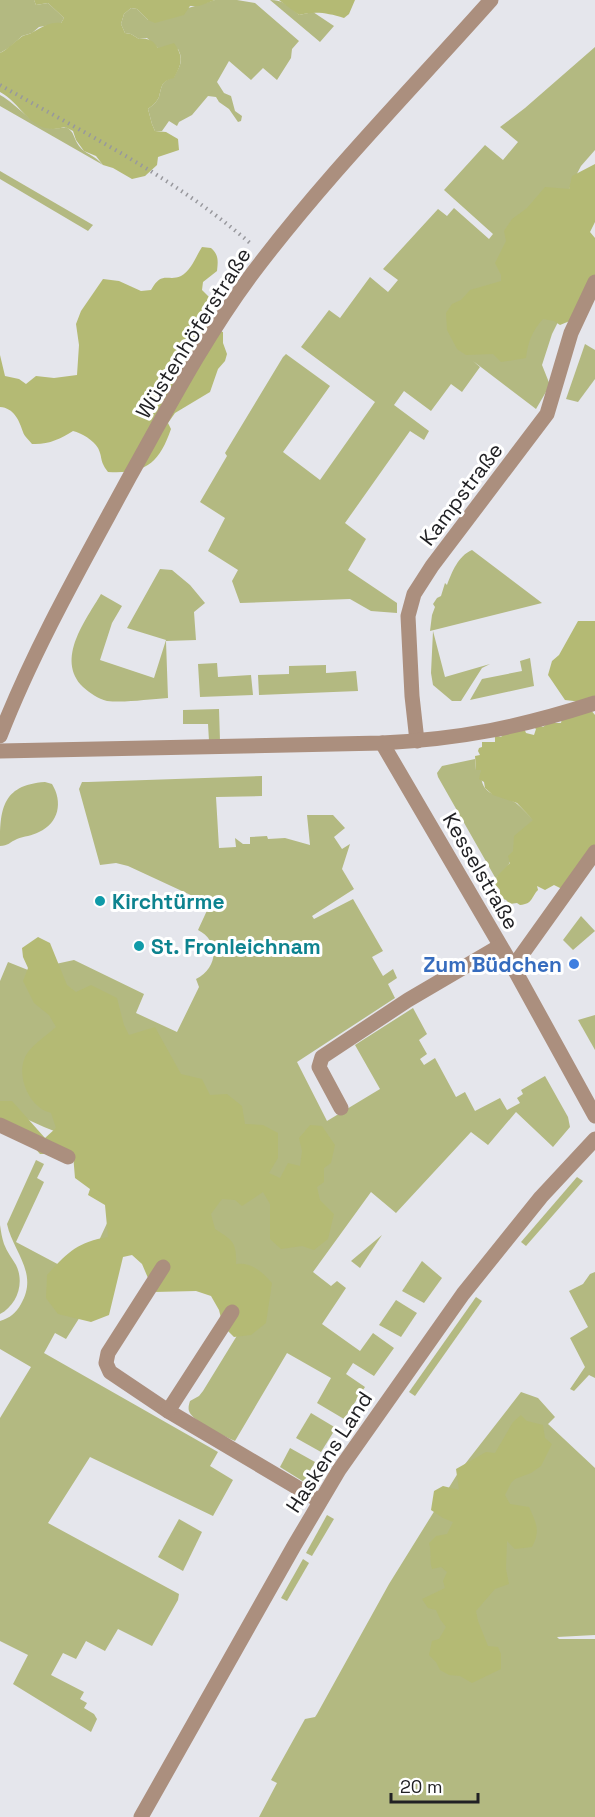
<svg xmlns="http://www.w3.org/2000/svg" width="595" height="1817" font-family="'Space Grotesk',sans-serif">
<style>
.green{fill:#b3b981}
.forest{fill:#b4ba74}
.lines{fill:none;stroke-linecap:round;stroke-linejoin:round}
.path{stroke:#98989d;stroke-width:4;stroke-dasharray:1.5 4.5;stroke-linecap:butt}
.minor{stroke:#ab8f7e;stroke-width:15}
.culture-dot{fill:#0f9aa8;stroke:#fff;stroke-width:2}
.shop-dot{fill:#3f7fe0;stroke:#fff;stroke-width:2}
.labels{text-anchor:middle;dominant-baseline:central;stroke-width:6;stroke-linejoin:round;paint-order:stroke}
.street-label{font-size:21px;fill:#212124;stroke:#fff}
.culture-label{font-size:21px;font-weight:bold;fill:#0d838f;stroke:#fff;text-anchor:start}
.shop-label{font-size:21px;font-weight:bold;fill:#366cbe;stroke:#fff;text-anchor:end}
</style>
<rect width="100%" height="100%" fill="#e5e6ec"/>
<g class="green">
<polygon points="0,0 34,0 36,5 48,3 64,18 61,23 39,27 32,33 22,36 10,47 0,53"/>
<path d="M215,0H237L255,3L299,41L292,49L291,58L277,80L263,68L251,80L229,61L217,82L224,93L231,96L235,111L242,116L241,121L238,122L229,109L219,102L216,97L208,96L192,115L179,122L177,126L169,121L162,131H155L152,124L148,109C152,106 157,102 159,97C162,86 161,81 174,77C180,66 184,61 178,49L158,48L147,38L139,39L131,34L125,33L121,24L124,14L131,8L137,9L148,20Z"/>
<path d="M270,0C283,0 289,6 299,15L313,12L334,26L320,42Z"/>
<polygon points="595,47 595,150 581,166 569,189 595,248 552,334 542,365 550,385 536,409 473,361 480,367 462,392 451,384 431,411 404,391 394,405 429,431 424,440 410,431 345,523 366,539 348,570 397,603 397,613 371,611 350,599 240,603 232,581 238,570 208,551 225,518 200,502 227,456 225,453 283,357 286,354 330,386 283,452 320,480 375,402 301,347 329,310 340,318 370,277 388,292 398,280 383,269 438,209 447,216 454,208 489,239 493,234 444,190 485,145 503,160 518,142 500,127 525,108"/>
<path d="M0,95C22,107 37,135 66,127C75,132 73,138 79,146C85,154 95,155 103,165L0,106Z"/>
<polygon points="0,171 93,225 88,231 0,179"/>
<polygon points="585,344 595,350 595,379 578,402 566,399"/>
<path d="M472,550L542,603L430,631L432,615L435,607L433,604L437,598L441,596L445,583L447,585C452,572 458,556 472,550Z"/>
<path d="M160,569L172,570L190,585L205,603L194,612L196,640L166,641L168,698C149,699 126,703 107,701C98,699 90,693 83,687C55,659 86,620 101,594L122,606L112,623L100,660L154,678L166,640L127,628Z"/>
<polygon points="433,631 445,677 490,664 482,668 461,701 452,701 433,685 431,673"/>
<polygon points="530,658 534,686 470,700 482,679 522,671 520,661"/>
<polygon points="217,663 218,677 251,675 253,695 200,697 198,664"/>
<polygon points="326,665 326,673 356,671 358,691 259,695 258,675 289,674 289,666"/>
<polygon points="219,709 220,741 209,741 208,724 183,724 183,710"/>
<path d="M475,759L476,770H481C480,799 499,792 516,803C522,808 528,815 534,820C519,831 517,848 509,864C506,870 499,873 496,879L438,777L437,773L442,766Z"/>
<path d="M262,776V796L216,797L219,848L236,847L235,838L243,844H250V837L267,836L268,839L285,838L310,845L307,815H333L345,828L334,837L342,849L350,844L342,869L354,889L312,916L314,919L353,899L383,951L372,957L383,976L393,969L397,978L388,984L395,998L297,1062L327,1121L380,1089L355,1045L413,1008L427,1034L419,1040L427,1054L420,1059L424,1065L435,1058L456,1097L465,1092L475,1111L500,1098L507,1110L520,1103L517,1098L523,1094L521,1090L545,1076L568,1117L570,1127L553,1147L516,1112L488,1145L471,1132L396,1213L371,1192L313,1272L331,1286L337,1281L346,1288L322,1324L360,1351L373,1333L394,1348L374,1376L353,1363L346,1374L365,1387L344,1419L317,1403L331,1378L287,1353L235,1441C225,1437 192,1421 189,1411C188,1408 189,1404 190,1401L199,1396L203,1391L249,1316L128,1241L66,1339L55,1333L44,1353L218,1452L210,1466L233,1480L213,1516L90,1457L48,1523L179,1594L178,1600L152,1646L118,1629L105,1651L86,1641L76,1659L63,1653L51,1675L84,1692L80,1699L87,1703L84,1708L94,1714L97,1719L91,1732L13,1684L28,1655L0,1641V1418L31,1367L0,1349V1321C10,1318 16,1313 21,1304C39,1273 13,1252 7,1224L36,1160L44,1164L37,1178L44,1182L16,1242L82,1277L135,1163L44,1127L0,1107V981L8,962L28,970L74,960L144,994L136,1013L177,1032L199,987L196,979C218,968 220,941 198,930L210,904L128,866L116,863L100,865L79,789L82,782H88Z"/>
<path d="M45,782L52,784C63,802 59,823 39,832C32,836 24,836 17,839C10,842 8,846 0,846C0,811 1,785 45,782Z"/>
<polygon points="581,916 595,931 573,950 563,940"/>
<polygon points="595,1015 595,1050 578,1020"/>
<polygon points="577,1177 583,1181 526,1246 521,1242"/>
<path d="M0,1225C1,1232 2,1238 4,1244C7,1252 12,1258 16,1265C25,1283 17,1305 0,1314Z"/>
<polygon points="382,1235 360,1268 351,1261"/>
<polygon points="422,1261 442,1278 424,1303 402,1291"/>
<polygon points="595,1272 595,1378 589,1375 574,1391 570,1389 585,1367 570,1338 588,1327 569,1291 583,1284 590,1274"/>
<polygon points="476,1297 482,1301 415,1396 409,1392"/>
<polygon points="396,1300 417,1313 401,1337 379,1325"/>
<polygon points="521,1392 538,1398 555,1417 548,1424 595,1468 595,1635 557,1637 559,1639 595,1639 595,1817 259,1817 277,1783 271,1780 305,1719 315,1717 317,1714 389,1584 458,1473"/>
<polygon points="311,1413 336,1428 321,1452 296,1438"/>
<polygon points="290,1448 315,1462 304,1482 280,1467"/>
<polygon points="327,1515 334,1519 312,1556 306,1553"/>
<polygon points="179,1519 202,1532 183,1571 158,1557"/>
<polygon points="303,1559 309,1563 287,1601 281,1598"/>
</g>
<g class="forest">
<path d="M34,0H215L199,6H190L184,15L155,23L148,20L137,9L131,8L124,14L121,24L125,33L131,34L139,39C148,38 153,40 158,48L174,43C184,57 182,64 174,78C161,81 162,86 159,97C157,102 152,106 148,109L152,124L155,131L166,132L178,139L179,150L158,157L157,165L145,176L132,179L113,168L103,165L96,156L84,151L76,140L73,131L65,127C31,137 24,105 0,92V53C8,49 13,43 20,38C24,34 29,35 33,32C43,27 49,22 61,23L64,18L48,3L36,5Z"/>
<path d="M279,0H355L349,14L344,18C327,13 316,11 299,15Z"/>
<path d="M595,164V222L590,232L595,238V290L582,316L560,325L554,321L543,319C532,331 528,342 526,358L501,362L493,354L466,355L457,349L447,330L446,313L452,304L461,300L470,290L501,281V275L495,263L506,241L504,231L512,219L527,208L545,187L569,189L572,176Z"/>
<path d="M202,247L211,248C219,255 218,261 217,271L203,282L202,290L210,298L206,326L223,332V343L227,354L225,361L218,369L210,392L175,413L168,423L171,429C159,464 145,474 108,472C99,460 103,458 98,448C93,440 82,433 73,431C60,439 48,445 32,444C29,440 24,436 23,432C19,420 14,408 0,407V355L5,376L19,379L26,384L36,376L54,378L77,375L79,345L76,324L81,311L103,279L119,281L141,291L151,290C162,270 168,282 181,276C191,271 196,256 202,247Z"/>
<polygon points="578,621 595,621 595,696 582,702 565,700 548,675 552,661 559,655"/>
<path d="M590,709L595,715V864L562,889L554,885L545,890L537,886L538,890C531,897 533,904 520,905L517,903L510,904L506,900L499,897L500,890L494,883L498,875L510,863L508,856L513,851L514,836L533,820L517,803L493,795L485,788L484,782L479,779L481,770H476L475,756L480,755L478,751L479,748L482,747V742H495V735L501,737L508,729L524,728L526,733L534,735L536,729L533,726L537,724L543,727L548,723H561L562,718Z"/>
<path d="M38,937L50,943L67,985L76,992L91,985L117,998L124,1025L129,1035L155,1027L181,1074L202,1079L210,1095L227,1094L242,1106L245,1124L263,1125L278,1133V1158L269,1173L280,1178L288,1163L300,1166L302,1151L299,1138L310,1125L322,1126L335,1145L331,1163L324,1168V1182L317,1187L320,1200L334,1214L328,1239L314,1250L302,1246L281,1249L270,1239V1204L263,1192L242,1206L235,1200L222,1199L211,1214L215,1229C232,1240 237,1242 236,1264C252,1262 262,1272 272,1283L266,1323L251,1335L234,1337L223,1326L219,1310L211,1296L196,1291L154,1292L142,1264L132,1255L123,1257L109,1315L91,1322L58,1314L46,1298L47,1275C67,1253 77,1242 108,1237L105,1205L88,1195L90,1189L75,1178L73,1154H40L27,1139L0,1130V1101H12L45,1138L56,1128L51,1113C48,1112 42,1110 39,1107C24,1095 16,1068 28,1052C35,1043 47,1035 56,1027L49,1015L34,1003L23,981L28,968L23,957L22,948Z"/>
<path d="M521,1415L527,1421L543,1425L545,1438L552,1444L541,1466L531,1473L515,1479L511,1483L505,1495L510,1504L529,1507C536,1523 541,1530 532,1547L515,1549L507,1541L506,1569L509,1584L495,1589L476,1611L478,1621L488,1646L498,1647L501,1654V1669L472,1683L460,1676L449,1675L440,1670L436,1662L429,1655L432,1641L439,1639L446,1627L440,1619L436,1610L428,1608L422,1599L445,1588L443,1581L447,1572L441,1567L432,1569C429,1560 432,1553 429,1543L436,1536L447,1534L453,1522L443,1518L431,1510L434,1491L443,1486L459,1490L456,1469L486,1452L495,1453L513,1422Z"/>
</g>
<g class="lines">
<path class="path" d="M0,85C86,134 175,178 250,243"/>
<g class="minor">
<path d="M0,736C35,646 84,561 130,476C168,408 205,337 252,274C325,177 410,91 491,0"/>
<polyline points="417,741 412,696 408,616 414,594 432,566 547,414 571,333 595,282"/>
<polyline points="382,743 513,967 595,1116"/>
<path d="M0,751L382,743C461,739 521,727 595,703"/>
<polyline points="513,967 595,852"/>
<polyline points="341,1108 319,1067 322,1057 408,1000 500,946"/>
<polyline points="0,1125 68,1157"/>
<polyline points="163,1267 108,1353 106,1363 110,1372 168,1411 320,1501"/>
<polyline points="168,1411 232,1312"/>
<polyline points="141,1817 294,1546 339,1470 463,1294 541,1197 595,1139"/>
</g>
</g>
<g class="culture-dot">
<circle cx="100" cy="901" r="6"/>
<circle cx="139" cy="946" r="6"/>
</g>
<circle class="shop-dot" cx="574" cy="964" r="6"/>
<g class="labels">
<g class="street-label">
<text transform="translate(193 333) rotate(-58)">Wüstenhöferstraße</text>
<text transform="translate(461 494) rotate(-53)">Kampstraße</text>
<text transform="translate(481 871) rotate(60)">Kesselstraße</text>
<text transform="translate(329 1452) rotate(-57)">Haskens Land</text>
</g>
<g class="culture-label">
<text x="112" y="901">Kirchtürme</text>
<text x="151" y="946">St. Fronleichnam</text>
</g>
<g class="shop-label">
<text x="562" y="964">Zum Büdchen</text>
</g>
</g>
<path d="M391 1793v9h87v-9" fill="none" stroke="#212124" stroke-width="3"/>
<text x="400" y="1793" font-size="18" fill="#212124" stroke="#ffffff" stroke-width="4.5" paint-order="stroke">20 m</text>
</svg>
